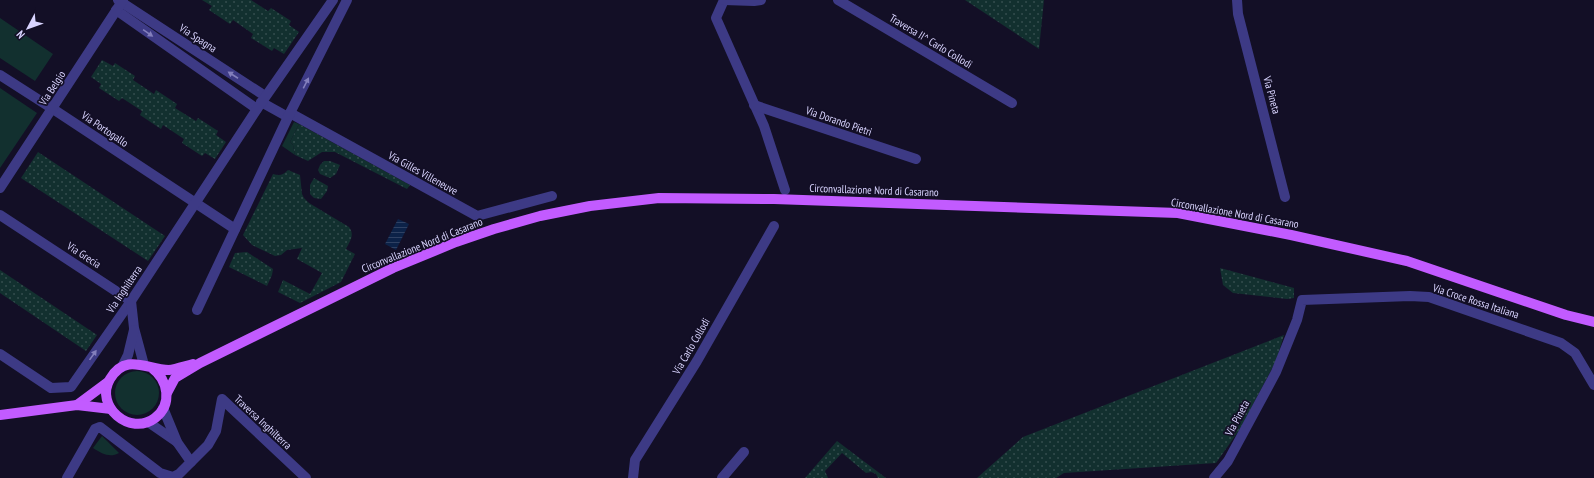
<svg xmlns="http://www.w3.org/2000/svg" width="1594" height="478" font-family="'PT Sans Narrow',sans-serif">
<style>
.grass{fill:#12302f}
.garden{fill:url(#garden-dots)}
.water{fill:url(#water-rules)}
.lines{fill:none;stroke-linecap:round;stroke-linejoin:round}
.minor{stroke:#3d3a85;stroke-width:10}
.tertiary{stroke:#3d3a85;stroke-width:10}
.primary{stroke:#c25bff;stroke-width:10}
.oneway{fill:#837fbc}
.labels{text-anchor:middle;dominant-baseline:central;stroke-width:3.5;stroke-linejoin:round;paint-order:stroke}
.street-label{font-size:11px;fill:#d9d4ff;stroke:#130f26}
</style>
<defs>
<pattern id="garden-dots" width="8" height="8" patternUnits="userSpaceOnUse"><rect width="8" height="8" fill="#12302f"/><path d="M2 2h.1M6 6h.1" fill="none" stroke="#344d4e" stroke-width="1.8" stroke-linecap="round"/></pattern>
<pattern id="water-rules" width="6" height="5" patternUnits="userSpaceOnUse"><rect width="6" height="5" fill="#0c2248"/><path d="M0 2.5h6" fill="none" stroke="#2f4163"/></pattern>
</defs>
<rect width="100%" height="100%" fill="#130f26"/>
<g class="grass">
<polygon points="0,18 53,54 35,81 0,58"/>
<polygon points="0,88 37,113 0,168"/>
<polygon points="294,122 299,124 290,142 293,145 295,155 282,146"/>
<circle cx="137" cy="393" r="22"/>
<path d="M102,436L119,453C110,458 102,454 93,448Z"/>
</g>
<g class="garden">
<polygon points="202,0 251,0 268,11 271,8 291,21 289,25 299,32 284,54 274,48 272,51 251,38 253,34 233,20 230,24 209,10 212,6"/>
<polygon points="965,0 1044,0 1039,49"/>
<polygon points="102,60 113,66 115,63 135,76 133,80 154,94 156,90 177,104 175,108 196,121 198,118 218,131 216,135 226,142 215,159 205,153 202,156 182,143 184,139 163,125 161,129 140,115 142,111 122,98 119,101 99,88 101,84 91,77"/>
<polygon points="299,124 410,185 407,189 335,152 322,152 308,161 295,155 293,145 290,142"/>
<polygon points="38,152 165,236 148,261 21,178"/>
<polygon points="324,161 330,161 340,165 336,174 330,178 320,174 318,170 320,165"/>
<path d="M288,170L300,175L302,194L304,198L309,203L349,227C355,235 350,241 346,249L355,254L341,282L300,303L278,292L283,280L310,294L322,273L297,259L302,248L287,250L281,255L275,256L252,245L243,235L273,174C280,176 283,175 288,170Z"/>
<polygon points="314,178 328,186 327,191 321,199 314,198 310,194 310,185"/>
<polygon points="247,252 273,269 272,275 267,286 229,267 235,253"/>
<polygon points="1220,268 1294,288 1294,298 1287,299 1233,293 1223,285"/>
<polygon points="0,270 97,335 86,351 0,293"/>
<polygon points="1284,335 1276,361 1240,429 1216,463 1064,473 1056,478 977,478 1023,437"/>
<polygon points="837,441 886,478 878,478 876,474 871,472 866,473 842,453 825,471 828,478 805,478"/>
</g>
<polygon class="water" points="398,219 409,224 396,250 385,244"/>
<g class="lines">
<g class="minor">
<polyline points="118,0 265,96"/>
<polyline points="724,0 716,18 764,126 785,190"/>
<polyline points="724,0 754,1 761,0"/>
<polyline points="838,0 1012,103"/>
<polyline points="1237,0 1238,14 1285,197"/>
<polyline points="116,10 257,109"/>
<polyline points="0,75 53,109 235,229"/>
<polyline points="261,102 288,117"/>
<polyline points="754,105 916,159"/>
<polyline points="290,113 477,216 552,196"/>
<polyline points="0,188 123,0"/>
<polyline points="0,215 131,301 71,387 51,388 0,354"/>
<polyline points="197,310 288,117 347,0"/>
<polyline points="148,422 177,442"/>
<polyline points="191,462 208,445 216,431 222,399 306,478"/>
<polyline points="67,478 95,429 100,427 160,473 173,477 179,474 191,462 177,442 163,408"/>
<polyline points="633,478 635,460 697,361 774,226"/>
<polyline points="722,478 744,452"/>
<polyline points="1214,478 1228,461 1276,372 1297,320 1302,300 1410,296 1429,297 1561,343 1575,353 1594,385"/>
</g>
<g class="tertiary">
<polyline points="144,365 134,328 131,301 257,109 333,0"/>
<polyline points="122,367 128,355 134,330"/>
</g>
<g class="primary">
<path d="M152,368C168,380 173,404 155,418C130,437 94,406 110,379C126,352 147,370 169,370C176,369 185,366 193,364"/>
<polyline points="167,393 175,378 200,363 393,268 456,242 494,229 540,216 590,206 659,198 774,199 1178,213 1291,235 1407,261 1566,315 1594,322"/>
<polyline points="77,405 108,382"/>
<polyline points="0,415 77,405 111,409"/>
</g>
</g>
<defs><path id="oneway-solid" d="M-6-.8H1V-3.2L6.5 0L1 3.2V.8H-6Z"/></defs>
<g class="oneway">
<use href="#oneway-solid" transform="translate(148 33) rotate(35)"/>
<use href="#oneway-solid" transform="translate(233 75) rotate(-147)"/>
<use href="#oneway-solid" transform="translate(306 83) rotate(-63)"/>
<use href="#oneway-solid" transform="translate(93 355) rotate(-55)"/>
</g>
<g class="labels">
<g class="street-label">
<text transform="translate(198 38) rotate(33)">Via Spagna</text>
<text transform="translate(931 41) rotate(31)">Traversa II^ Carlo Collodi</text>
<text transform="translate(52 88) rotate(-57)">Via Belgio</text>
<text transform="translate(1272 95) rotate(75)">Via Pineta</text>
<text transform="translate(839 121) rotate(19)">Via Dorando Pietri</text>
<text transform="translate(105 129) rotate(34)">Via Portogallo</text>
<text transform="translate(423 173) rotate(29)">Via Gilles Villeneuve</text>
<text transform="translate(874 190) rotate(2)">Circonvallazione Nord di Casarano</text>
<text transform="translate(1235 213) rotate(10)">Circonvallazione Nord di Casarano</text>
<text transform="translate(422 245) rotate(-22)">Circonvallazione Nord di Casarano</text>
<text transform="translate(84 255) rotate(33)">Via Grecia</text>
<text transform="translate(124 289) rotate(-56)">Via Inghilterra</text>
<text transform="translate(1476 301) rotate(18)">Via Croce Rossa Italiana</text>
<text transform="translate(691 346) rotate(-60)">Via Carlo Collodi</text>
<text transform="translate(1237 418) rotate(-62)">Via Pineta</text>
<text transform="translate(263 422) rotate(43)">Traversa Inghilterra</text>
</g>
</g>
<g transform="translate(28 28) rotate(229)" stroke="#130f26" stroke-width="3" paint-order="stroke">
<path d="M0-3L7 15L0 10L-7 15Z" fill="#d9d4ff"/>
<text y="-6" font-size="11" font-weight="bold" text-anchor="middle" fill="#d9d4ff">N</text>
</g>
</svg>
